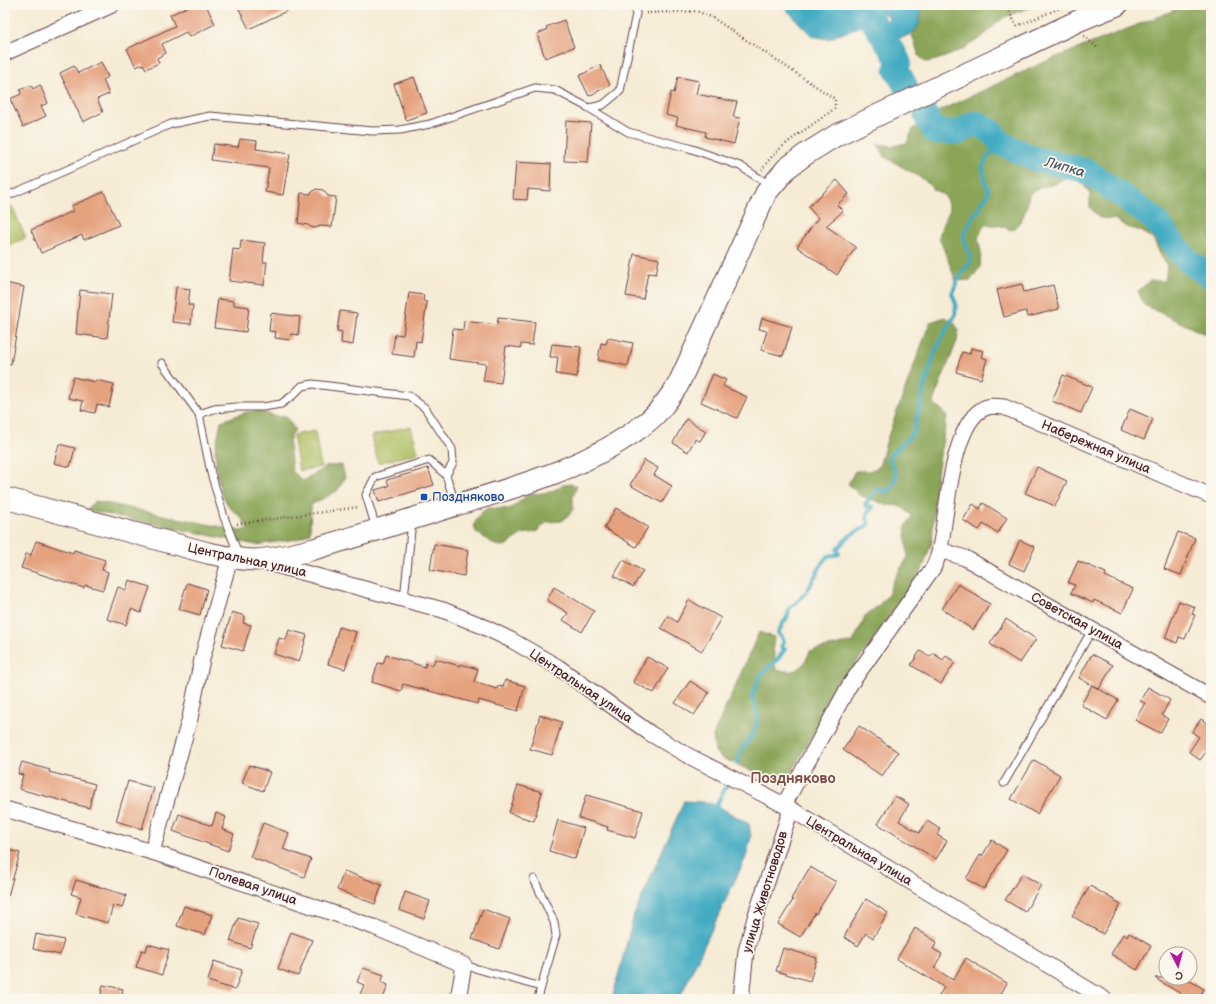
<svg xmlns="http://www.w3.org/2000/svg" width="1216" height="1004" font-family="'Balsamiq Sans',sans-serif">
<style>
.green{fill:#adbe62;stroke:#7c6e46}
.forest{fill:#8aa558;stroke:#6a6242}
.water{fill:#42abc2;stroke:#466576}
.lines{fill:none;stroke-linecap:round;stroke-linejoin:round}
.stream{stroke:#42abc2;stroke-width:4}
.river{stroke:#42abc2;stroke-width:25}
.building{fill:#e5a27f}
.lane-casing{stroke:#643e45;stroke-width:9}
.street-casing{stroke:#643e45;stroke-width:17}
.secondary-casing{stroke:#643e45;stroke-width:23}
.path{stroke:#643e45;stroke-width:2.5;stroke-dasharray:1 3;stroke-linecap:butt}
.lane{stroke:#fff;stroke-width:7}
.street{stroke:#fff;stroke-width:15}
.secondary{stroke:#fff;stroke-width:21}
.transit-dot{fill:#1a4fb4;stroke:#fbf7ec;stroke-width:1.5}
.labels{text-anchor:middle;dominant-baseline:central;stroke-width:3.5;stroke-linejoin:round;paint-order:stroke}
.street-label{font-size:13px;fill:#4a1f2b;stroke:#fbf7ec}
.transit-label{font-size:13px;fill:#164399;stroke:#fbf7ec;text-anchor:start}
.water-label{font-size:14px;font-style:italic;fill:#475767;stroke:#fbf7ec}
.quarter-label{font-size:15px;font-weight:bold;fill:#804d48;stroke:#fbf7ec}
</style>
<rect width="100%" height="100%" fill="#fbf7ec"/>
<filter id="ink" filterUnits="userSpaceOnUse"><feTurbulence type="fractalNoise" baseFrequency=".025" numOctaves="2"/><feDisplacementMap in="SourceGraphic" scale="8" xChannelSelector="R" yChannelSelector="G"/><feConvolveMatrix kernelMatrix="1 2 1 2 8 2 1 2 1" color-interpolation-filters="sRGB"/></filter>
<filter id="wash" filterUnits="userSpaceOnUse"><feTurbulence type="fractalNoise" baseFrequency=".012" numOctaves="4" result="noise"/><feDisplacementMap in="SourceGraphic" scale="16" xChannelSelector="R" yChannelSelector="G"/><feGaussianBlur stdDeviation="0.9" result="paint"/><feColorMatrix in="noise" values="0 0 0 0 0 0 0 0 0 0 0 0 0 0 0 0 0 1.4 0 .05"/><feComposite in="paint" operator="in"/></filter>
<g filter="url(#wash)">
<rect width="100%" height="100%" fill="#f6ecd6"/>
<g class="green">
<polygon points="12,206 26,238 5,247 5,209"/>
<polygon points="411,426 418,453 378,463 371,436"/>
<polygon points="315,431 321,467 299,471 293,435"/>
</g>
<g class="forest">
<path d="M921,5H1036C1025,10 1012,13 1002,19C997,22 993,28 988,32C972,45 946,60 925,62L919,56L912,35C919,26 921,17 921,5Z"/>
<path d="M1187,5H1211V337L1144,305L1138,291L1150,281H1165L1167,266L1160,254L1154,240L1141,231L1127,227L1114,219L1099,218L1090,207V193L1081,182L1067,176L1055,184L1041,187L1029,194C1026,210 1025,219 1012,230L998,225H984L978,238L981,252L980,267L971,280L956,281L939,237L943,223L950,210L945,196L933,189L923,179L885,157L878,144L893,146L907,143L913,129L941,110L1042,63Z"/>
<path d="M945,317C957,324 960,327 957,341L934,399L935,406L942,410L947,416L936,479L932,542L922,570L841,685L785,784L774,781L720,757L715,751L713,736L759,632L774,637L773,647L776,670C797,673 802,671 810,651L853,642L866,615L878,606L888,595L893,581L908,557L905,528L912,516L901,506L887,505L859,495L848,484L855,471H869L879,467L888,436L930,322Z"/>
<polygon points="260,411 274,416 287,417 295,430 291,435 289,443 292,471 303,481 327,466 342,465 345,478 337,491 311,505 310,533 297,539 256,545 86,510 95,501 241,531 248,529 241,517 229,507 222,494 218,480 215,450 221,421 247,412"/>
<polygon points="570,484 577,486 573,496 573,510 568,516 562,521 547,522 536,532 522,534 516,538 510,544 502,546 495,545 476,532 474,525 477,518 482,512 488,508 510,509 528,495 550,492 563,485"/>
</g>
<g class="water">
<path d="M782,5H921C920,24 920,33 900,38L887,24L889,17L883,13L875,14L878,24L876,28H869L864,25L828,39L812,36Z"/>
<polygon points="684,801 704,802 716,805 749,824 751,837 746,857 679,999 612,999 634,915"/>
</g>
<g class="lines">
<g class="stream">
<path d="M738,763L740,752L754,733L757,721L756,709L752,698L756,686L761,675L778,659L785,649L781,647L784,642L782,637L778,633L783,623L787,618L790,607L795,604L807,591L824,560L828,556L839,554L837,549C842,543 847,537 854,533C861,528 864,531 869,523L867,518L868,512L873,508L871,506L867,507L865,504L879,488L884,492L890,490L893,486L896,474L889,457L913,433L924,388L935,352L949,325L955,316L956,304L952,293L962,272L970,263L971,258L964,240V234L975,213L980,210V204L988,195V188L985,183L983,166L989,155L998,148L1002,144"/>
<polyline points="715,809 722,793 729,782"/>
</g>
<g class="river">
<polyline points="862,5 896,56 899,62 896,69 905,85"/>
<polyline points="926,116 935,132 960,132 972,124 977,123 992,132 1002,144 1036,159 1087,171 1154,219 1187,260 1211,277"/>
</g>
</g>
<g id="blocks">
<g class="building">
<polygon points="191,5 206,5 215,24 189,37 186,32 162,44 166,53 157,58 159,63 146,69 143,64 136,67 127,49 175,26 170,15"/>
<polygon points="237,5 299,5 249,29"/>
<polygon points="564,20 574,47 545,58 537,34 547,30 546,27"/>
<polygon points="101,62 108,77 103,80 109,94 97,99 103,112 83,122 60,73 74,66 78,73"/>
<polygon points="600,65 610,85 589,96 579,76"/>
<polygon points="414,77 427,113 406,120 394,84"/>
<polygon points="678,77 699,81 696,94 737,102 733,117 740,118 734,144 705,137 706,132 676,125 678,118 666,115 671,92 674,93"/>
<polygon points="31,85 33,89 40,85 48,103 41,106 46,116 23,127 10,99 21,94 20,90"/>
<polygon points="566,121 591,123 588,162 564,161"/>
<polygon points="240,139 257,141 256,149 290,154 283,195 265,192 269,168 211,160 214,144 238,147"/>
<polygon points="516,162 551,164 550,191 528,189 527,200 513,199"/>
<polygon points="837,180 849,194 837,205 843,211 826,226 856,247 837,275 797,247 818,218 808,207"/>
<polygon points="316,189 323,190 328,196 336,197 332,227 321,226 315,228 311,227 308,225 298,223 301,193 310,194"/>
<polygon points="104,192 119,225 84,240 82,235 41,253 31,230 73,211 71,206"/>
<polygon points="241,240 265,243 263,262 267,262 264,285 229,281 233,249 240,250"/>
<polygon points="634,254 659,259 656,274 648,273 643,299 626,296"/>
<polygon points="5,283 24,287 11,364 5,363"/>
<polygon points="1022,284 1024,292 1053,285 1059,309 1028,317 1026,311 1004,317 997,290"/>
<polygon points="176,287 190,289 188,305 193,305 191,324 172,322"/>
<polygon points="80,290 112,294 107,338 76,334"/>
<polygon points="409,293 424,295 423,301 427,302 421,342 416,341 414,357 392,354 395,334 403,335"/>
<polygon points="218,299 234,301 234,305 249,307 246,332 214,328"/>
<polygon points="340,311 357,313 353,345 341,343 342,332 337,331"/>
<polygon points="271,313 300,317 298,335 291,334 290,340 275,338 276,332 269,331"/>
<polygon points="498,318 535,322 532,345 521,344 521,348 506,346 501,383 483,381 486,364 449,359 453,329 463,330 464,321 497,325"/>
<polygon points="762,318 792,327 783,356 761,350 767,331 759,329"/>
<polygon points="608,338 633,343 628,366 598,360 601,343 606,344"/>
<polygon points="552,344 581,347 577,377 556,374 558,357 550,357"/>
<polygon points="971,348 983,351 981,357 987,359 981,379 956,372 962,352 970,354"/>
<polygon points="713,374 726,380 723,386 747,397 737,418 701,402"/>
<polygon points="1063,375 1092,387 1081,413 1052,401"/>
<polygon points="73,377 95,382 96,380 114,384 109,407 97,404 95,413 81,410 83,401 68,398"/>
<polygon points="1130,409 1153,419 1144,440 1121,430"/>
<polygon points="686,419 706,431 700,441 695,439 688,452 673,443"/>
<polygon points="59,444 75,448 70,467 54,463"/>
<polygon points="644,460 658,468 654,475 672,486 662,503 630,485"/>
<polygon points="1037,467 1067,481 1055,506 1025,493"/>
<polygon points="428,468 434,485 379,502 375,490 389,486 387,480"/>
<polygon points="983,503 1007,518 998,533 983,524 979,530 963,520 973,504 980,509"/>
<polygon points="616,508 648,527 636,547 604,528"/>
<polygon points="1178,532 1195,538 1181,575 1164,569"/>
<polygon points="1020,540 1035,547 1024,571 1009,564"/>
<polygon points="36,541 73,553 74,550 105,560 102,570 108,572 103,590 85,585 84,588 21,568 26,554 31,555"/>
<polygon points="434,544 468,550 464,576 430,570"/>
<polygon points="623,560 643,571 633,587 614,576"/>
<polygon points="1078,561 1106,573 1105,576 1133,589 1122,613 1094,600 1093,603 1071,593 1075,585 1068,583"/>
<polygon points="129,580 150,587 141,613 131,609 126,625 107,619 118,587 126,590"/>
<polygon points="187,583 207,589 200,615 179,609"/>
<polygon points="958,584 990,604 973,630 942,609"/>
<polygon points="554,587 594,611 582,632 563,620 568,613 547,600"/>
<polygon points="689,600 721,618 702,651 661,628 668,616 677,622"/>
<polygon points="1179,601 1195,607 1192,614 1195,615 1185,639 1179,637 1177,643 1165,638"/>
<polygon points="232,612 245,616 243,623 251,625 243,651 222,645"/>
<polygon points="1006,619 1036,639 1020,663 990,644"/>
<polygon points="339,627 356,632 345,669 328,664"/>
<polygon points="289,630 307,635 299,662 274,654 279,638 286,640"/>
<polygon points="920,651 930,657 933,653 943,660 946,656 955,662 941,684 911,665"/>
<polygon points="1092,654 1113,665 1099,689 1079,678"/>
<polygon points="386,655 425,667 426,663 433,665 435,659 460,666 460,664 478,669 474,682 497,689 498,686 503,687 505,680 525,686 518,711 479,700 478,704 403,684 401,691 372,682 378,663 383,664"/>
<polygon points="647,657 668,668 654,693 633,682"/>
<polygon points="690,681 709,693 694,715 675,703"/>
<polygon points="1092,685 1118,700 1107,720 1081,705"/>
<polygon points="1148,687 1170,700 1162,715 1168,719 1160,733 1135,720 1145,703 1140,701"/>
<polygon points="540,715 562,722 552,755 530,749"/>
<polygon points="1201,719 1208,724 1211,720 1211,755 1206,752 1200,760 1189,752 1199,737 1192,732"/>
<polygon points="859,726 898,752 882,776 843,750"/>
<polygon points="1034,760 1060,775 1037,814 1011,799"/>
<polygon points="22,762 50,770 49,772 95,784 89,808 19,789 23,775 18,774"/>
<polygon points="249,765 270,772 263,791 242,783"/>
<polygon points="128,781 154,788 142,829 116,821"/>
<polygon points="518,785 542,792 534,821 509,813"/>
<polygon points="586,795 643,811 635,838 607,830 608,827 579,818"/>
<polygon points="895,796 909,804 899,821 919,833 927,821 940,829 937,835 947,841 936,859 878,824"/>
<polygon points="216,813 226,817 222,829 234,834 228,851 173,831 179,814 212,826"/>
<polygon points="558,820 584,828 575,859 549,851"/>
<polygon points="263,823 289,833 283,849 311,859 304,877 250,857"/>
<polygon points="992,840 1007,850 984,889 966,879 980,855 982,856"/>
<polygon points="5,849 20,853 8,896 5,895"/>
<polygon points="810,867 836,882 816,914 815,913 800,937 778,924 793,900 791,899"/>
<polygon points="344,871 382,885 375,904 337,890"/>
<polygon points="1022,874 1041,885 1025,912 1005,900"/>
<polygon points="76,880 126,895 122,908 113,905 108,923 76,914 81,897 71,894"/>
<polygon points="1090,886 1121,904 1103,934 1072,916"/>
<polygon points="405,892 430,901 424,919 399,910"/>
<polygon points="866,899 888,913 873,938 866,933 858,946 844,937"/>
<polygon points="184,906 212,915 205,935 177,926"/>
<polygon points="483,909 510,919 499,949 472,939"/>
<polygon points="238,918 258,924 250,948 230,941"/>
<polygon points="915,928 937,942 933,949 942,954 934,968 953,980 966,958 1007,983 998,999 937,999 944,987 897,959"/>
<polygon points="291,932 312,940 298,976 278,969"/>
<polygon points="1129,933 1151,946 1137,970 1111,954 1123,934 1127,936"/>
<polygon points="36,934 64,940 60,955 33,949"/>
<polygon points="148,944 169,950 162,975 136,967 142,950 146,951"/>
<polygon points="783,948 817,958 810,981 776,971"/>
<polygon points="214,961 242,970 235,990 208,981"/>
<polygon points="363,968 384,975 381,982 388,985 383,999 358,999 364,985 357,982"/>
<polygon points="1155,978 1185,978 1204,989 1198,999 1178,999 1181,994"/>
<polygon points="103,985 123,989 121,999 100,999"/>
</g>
</g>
</g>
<g filter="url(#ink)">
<use href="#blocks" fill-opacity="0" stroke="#643e45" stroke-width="1"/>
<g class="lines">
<g class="lane-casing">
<g id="lane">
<polyline points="589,108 603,105 620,91 636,14 635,5"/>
<polyline points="5,197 171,124 210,116 372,131 400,130 430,124 535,88 555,90 589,108 628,132 689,148 740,166 771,186"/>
<polyline points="162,363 199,414 211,473 224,517 239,556"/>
<polyline points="199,414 214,409 236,407 263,407 281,404 292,396 302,386 313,384 409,396 425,408 452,449 453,463 446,475"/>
<polyline points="376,528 366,495 375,477 429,460 446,475 455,503"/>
<polyline points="404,599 412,521"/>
<polyline points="1004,783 1092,630"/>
<polyline points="464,965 541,987 556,935 554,922 534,879"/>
<polyline points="538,999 541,987"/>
</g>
</g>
<g class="street-casing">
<g id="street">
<polyline points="5,53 112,5"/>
<polyline points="940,550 965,558 1211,697"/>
<polyline points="264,562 443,610 480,625 511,640 558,667 651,734 685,754 784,805 1104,999"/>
<path d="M784,805L849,686L933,568C936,562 939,555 940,548C947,515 951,429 981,410C988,405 996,406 1004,407L1211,496"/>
<polyline points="5,809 152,852 374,927 464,965 458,999"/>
<polyline points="152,852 190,718 202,659 230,558"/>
<polyline points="741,999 746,951 755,918 791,809"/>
</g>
</g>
<g class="secondary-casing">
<path id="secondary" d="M5,498L208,553C223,556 239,560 255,560C275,559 295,554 314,549C361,535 409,520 456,505C521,486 594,465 647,422C660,412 669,398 678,385L766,193L787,168L806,154L835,136L874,117L1080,20L1117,5"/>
</g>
<g class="path">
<polyline points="1005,5 1017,26 1065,6 1066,8"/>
<path d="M646,13L697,11L713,18L835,99V108C812,127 777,144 762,170"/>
<polyline points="1084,36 1099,49"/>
<polyline points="237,524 359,507"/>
</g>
<use href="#lane" class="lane"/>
<use href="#street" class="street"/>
<use href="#secondary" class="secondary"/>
</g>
</g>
<rect class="transit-dot" x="420" y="493" width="8" height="8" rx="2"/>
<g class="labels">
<g class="street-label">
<text transform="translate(1096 447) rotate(23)">Набережная улица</text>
<text transform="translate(247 560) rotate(12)">Центральная улица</text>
<text transform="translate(1077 621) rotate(29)">Советская улица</text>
<text transform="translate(581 686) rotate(34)">Центральная улица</text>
<text transform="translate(859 851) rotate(31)">Центральная улица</text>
<text transform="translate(253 886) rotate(19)">Полевая улица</text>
<text transform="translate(765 892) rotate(-73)">улица Животноводов</text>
</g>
<g class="transit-label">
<text x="432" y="497">Поздняково</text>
</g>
<g class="water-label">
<text transform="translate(1065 167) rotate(16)">Липка</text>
</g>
<g class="quarter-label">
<text x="793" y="778">Поздняково</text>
</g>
</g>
<rect width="1216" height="1004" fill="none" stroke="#fbf7ec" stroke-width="20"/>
<g transform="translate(1178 966) rotate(174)"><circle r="19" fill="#fbf7ec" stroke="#b4a19f"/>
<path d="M0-3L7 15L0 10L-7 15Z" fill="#b5179e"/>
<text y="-6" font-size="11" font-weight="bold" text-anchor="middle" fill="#4a1f2b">С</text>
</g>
</svg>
